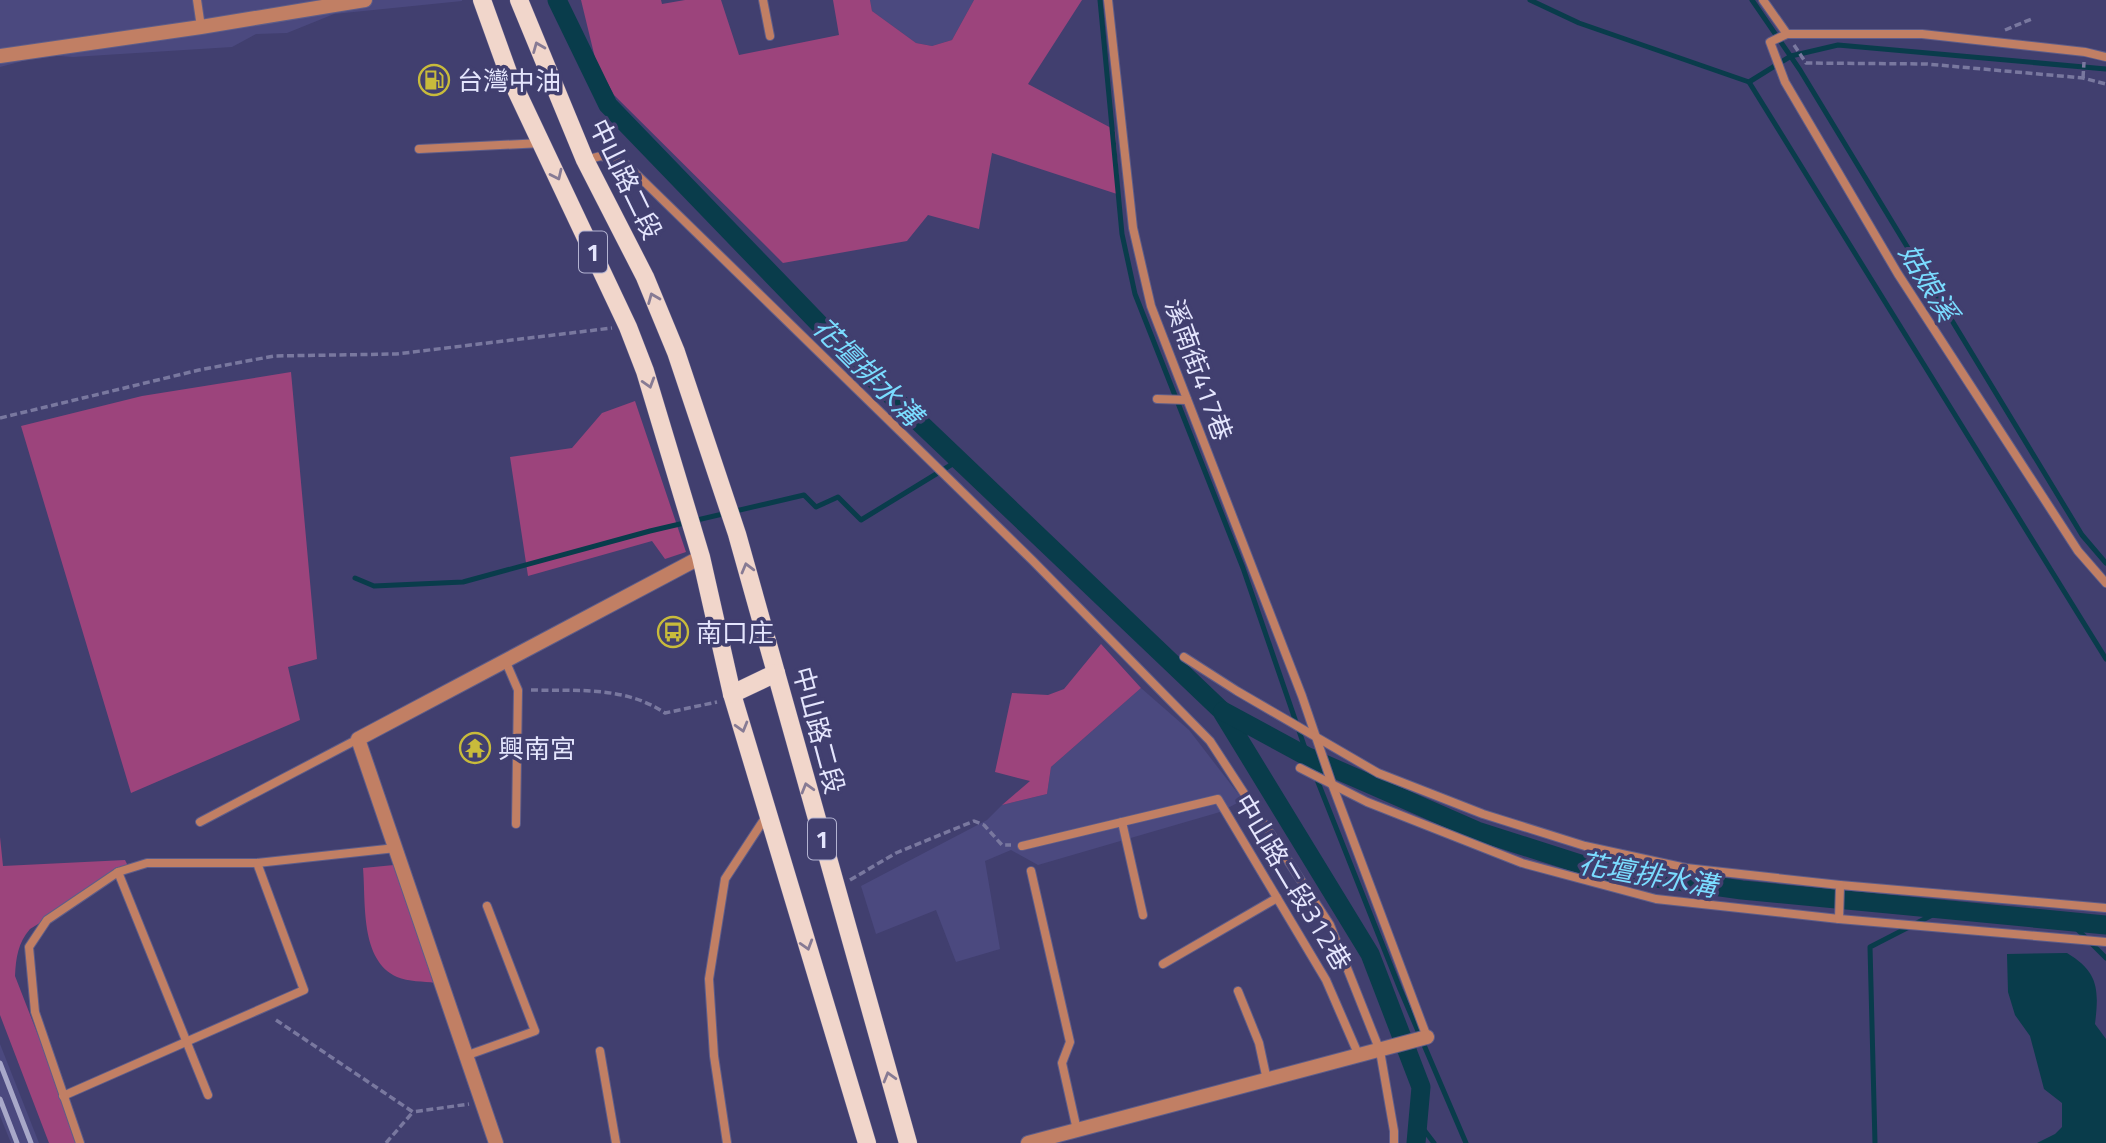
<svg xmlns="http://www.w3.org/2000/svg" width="2106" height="1143" font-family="'Titillium Web','Noto Sans TC',sans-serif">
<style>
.built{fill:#4b497f}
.green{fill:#9c447c}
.water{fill:#093c4b}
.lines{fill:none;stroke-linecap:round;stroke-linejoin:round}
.stream{stroke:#093c4b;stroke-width:5}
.canal{stroke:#093c4b;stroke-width:19}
.service-casing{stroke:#5e5d89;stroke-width:10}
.minor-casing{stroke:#5e5d89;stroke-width:16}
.primary-casing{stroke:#5e5d89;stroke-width:19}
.path{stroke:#79789f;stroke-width:3.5;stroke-dasharray:7 3.5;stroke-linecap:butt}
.service{stroke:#c17f64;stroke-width:8}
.minor{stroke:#c17f64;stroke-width:14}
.primary{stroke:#f1d6cb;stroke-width:18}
.rail{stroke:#a8a8c9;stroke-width:5}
.oneway{stroke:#877b94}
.labels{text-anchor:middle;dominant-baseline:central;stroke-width:7;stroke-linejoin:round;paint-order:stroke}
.shield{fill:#413f6f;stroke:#b3b3d2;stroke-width:2}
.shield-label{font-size:24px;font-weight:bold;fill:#e4e5fd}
.poi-label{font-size:26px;fill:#e4e5fd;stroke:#413f6f;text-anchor:start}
.street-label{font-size:26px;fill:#e4e5fd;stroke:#413f6f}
.water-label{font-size:28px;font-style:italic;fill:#7adcff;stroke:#413f6f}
</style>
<rect width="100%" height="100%" fill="#413f6f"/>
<g class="built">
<polygon points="0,0 462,0 462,1 334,14 287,33 256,34 232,47 73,57 46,55 0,67"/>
<polygon points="870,0 974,0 952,40 932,46 916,43 872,11"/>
<polygon points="1141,688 1189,730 1243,800 1220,812 1038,865 1011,850 985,861 1000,949 956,962 936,910 876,934 861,886 987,820 1002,805 1047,794 1051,767"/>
<polygon points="0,1044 39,1143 11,1143 0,1116"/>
</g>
<g class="green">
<polygon points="581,0 661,0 662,4 685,0 721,0 739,55 839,35 833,0 870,0 872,11 916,43 932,46 952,40 974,0 1082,0 1028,84 1115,130 1120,195 992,153 979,229 928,215 907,241 783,263 614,95 596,62"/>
<polygon points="291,372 317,659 288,667 300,720 131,793 21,426 142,396"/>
<polygon points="635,401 686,552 665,559 652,541 528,576 510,457 572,448 602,413"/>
<polygon points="1101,644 1141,688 1051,767 1047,794 1002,805 1030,781 995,772 1012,693 1048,695 1064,689"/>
<path d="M0,837L3,866L125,860L129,868L30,929C18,943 16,957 15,976L80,1143H49L0,1015Z"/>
<path d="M394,865L435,983C424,981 408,982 397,977C360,960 366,904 363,868Z"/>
</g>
<path class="water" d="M2067,953C2099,972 2099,990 2095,1024L2106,1039V1143H2037L2055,1134L2062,1127V1103L2044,1089L2030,1036L2015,1015L2008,992L2007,954Z"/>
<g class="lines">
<g class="stream">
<polyline points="1100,0 1122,234 1135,294 1243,568 1308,757 1400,989 1466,1143"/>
<polyline points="1530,0 1579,23 1749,82 2106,659"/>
<polyline points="1752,0 1800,70 2082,535 2106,563"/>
<polyline points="1749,82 1791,56 1838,45 2106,69"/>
<polyline points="355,578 374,586 463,582 650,531 804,495 816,507 838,497 861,520 959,460"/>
<polyline points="2069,921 2106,958"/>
<polyline points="1418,1122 1434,1143"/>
<polyline points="1875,1143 1870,947 1944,909"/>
</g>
<g class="canal">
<polyline points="557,0 608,105 856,362 1221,710 1370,954 1421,1087 1416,1143"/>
<polyline points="1223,711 1308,757 1477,831 1599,870 1742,890 2106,925"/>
</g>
<g class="service-casing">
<g id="service">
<polyline points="197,0 201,27"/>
<polyline points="763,0 770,36"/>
<polyline points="1108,0 1133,228 1151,306 1302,696 1332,784 1427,1037"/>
<polyline points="1763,0 1787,34"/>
<polyline points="2106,57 2085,52 1922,34 1787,34 1770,42 1785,82 1898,274 2078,551 2106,583"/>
<polyline points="419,149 542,143"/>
<polyline points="585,160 601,156 626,164 1032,560 1210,741 1330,925 1380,1051 1394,1131 1394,1143"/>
<polyline points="1157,399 1187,400"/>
<polyline points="1184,657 1237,691 1378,773 1483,814 1585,846 1686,868 1840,885 2106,908"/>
<polyline points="505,660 518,690 516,824"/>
<polyline points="1300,768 1367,802 1522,863 1656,899 1839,919 2106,942"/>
<polyline points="200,822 358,739"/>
<polyline points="1122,822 1143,915"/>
<polyline points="1022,846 1218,799 1326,980 1359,1056"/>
<polyline points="1031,871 1070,1042 1062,1063 1077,1130"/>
<polyline points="118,872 208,1095"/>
<polyline points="1839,919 1840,885"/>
<polyline points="1163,964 1277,898"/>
<polyline points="1238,991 1259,1043 1267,1080"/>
<polyline points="600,1051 616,1143"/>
<polyline points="468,1055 535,1031 487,906"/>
<polyline points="63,1096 304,990 257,863"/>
<polyline points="80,1143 35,1012 29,947 47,920 118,872 147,863 257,863 396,848"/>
<polyline points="727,1143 714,1056 709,979 725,879 767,815"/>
</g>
</g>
<g class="minor-casing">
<g id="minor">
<polyline points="0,56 201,27 365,0"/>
<polyline points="496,1143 358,739 701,557"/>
<polyline points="1028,1143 1427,1037"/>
</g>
</g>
<g class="primary-casing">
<g id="primary">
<polyline points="482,0 509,75 628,327 645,371 701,557 732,694 867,1143"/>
<polyline points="519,0 585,160 645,277 676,352 737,534 908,1143"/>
<polyline points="732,694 776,673"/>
</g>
</g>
<g class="path">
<polyline points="2005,30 2034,18"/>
<polyline points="1794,45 1806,63 1927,64 2083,78 2106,84"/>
<polyline points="2083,78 2084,62"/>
<polyline points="0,418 199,370 274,356 396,354 612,328"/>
<path d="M531,690C577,691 625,686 665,713L717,702"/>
<polyline points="850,880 896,853 974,821 984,825 1002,845 1011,845"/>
<polyline points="276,1020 413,1112 469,1104"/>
<polyline points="386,1143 413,1112"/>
</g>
<use href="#service" class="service"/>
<use href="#minor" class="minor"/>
<use href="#primary" class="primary"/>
<g class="rail">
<polyline points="0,1063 31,1143"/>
<polyline points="0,1099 17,1143"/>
</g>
</g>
<defs><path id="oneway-chevron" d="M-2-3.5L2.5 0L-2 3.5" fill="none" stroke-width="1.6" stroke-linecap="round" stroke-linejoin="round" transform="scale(1.75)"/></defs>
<g class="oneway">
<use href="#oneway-chevron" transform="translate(538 47) rotate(-112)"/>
<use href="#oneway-chevron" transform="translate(557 175) rotate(65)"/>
<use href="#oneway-chevron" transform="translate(653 298) rotate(-112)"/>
<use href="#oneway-chevron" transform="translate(649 383) rotate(73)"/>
<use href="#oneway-chevron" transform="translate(747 568) rotate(-105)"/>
<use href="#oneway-chevron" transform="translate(742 727) rotate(74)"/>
<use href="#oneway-chevron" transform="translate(807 788) rotate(-106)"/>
<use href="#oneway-chevron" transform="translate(807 945) rotate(73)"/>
<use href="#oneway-chevron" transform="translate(889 1077) rotate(-106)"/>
</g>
<defs>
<g id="fuel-ring" transform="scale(1.575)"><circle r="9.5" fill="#413f6f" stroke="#c8bb3b" stroke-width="1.5"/><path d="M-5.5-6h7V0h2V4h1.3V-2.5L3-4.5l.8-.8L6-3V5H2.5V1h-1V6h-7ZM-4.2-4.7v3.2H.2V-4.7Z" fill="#c8bb3b"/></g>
<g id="bus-ring" transform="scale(1.575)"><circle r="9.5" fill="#413f6f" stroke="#c8bb3b" stroke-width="1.5"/><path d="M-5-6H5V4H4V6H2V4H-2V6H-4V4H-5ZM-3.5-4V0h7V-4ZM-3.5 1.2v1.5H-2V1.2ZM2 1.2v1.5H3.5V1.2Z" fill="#c8bb3b"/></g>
<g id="temple-ring" transform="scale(1.575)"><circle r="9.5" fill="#413f6f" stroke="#c8bb3b" stroke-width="1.5"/><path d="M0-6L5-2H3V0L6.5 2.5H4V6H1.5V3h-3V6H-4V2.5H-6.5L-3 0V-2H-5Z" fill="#c8bb3b"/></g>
</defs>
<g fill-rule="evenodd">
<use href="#fuel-ring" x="434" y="80"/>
<use href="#bus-ring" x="673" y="632"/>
<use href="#temple-ring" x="475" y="748"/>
</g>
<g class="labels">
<g class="shield">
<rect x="579" y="231.5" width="28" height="41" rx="5"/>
<rect x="808" y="818.5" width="28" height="41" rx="5"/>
</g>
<g class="shield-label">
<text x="593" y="252">1</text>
<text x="822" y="839">1</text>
</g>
<g class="poi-label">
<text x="457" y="80">台灣中油</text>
<text x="696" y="632">南口庄</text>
<text x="498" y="748">興南宮</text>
</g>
<g class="street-label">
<text transform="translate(626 179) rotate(64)">中山路二段</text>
<text transform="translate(1199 370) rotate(70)">溪南街417巷</text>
<text transform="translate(819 730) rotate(75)">中山路二段</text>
<text transform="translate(1293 882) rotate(59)">中山路二段312巷</text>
</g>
<g class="water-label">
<text transform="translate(1929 282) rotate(59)">姑娘溪</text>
<text transform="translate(868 371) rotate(45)">花壇排水溝</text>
<text transform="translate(1648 874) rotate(10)">花壇排水溝</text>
</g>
</g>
</svg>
